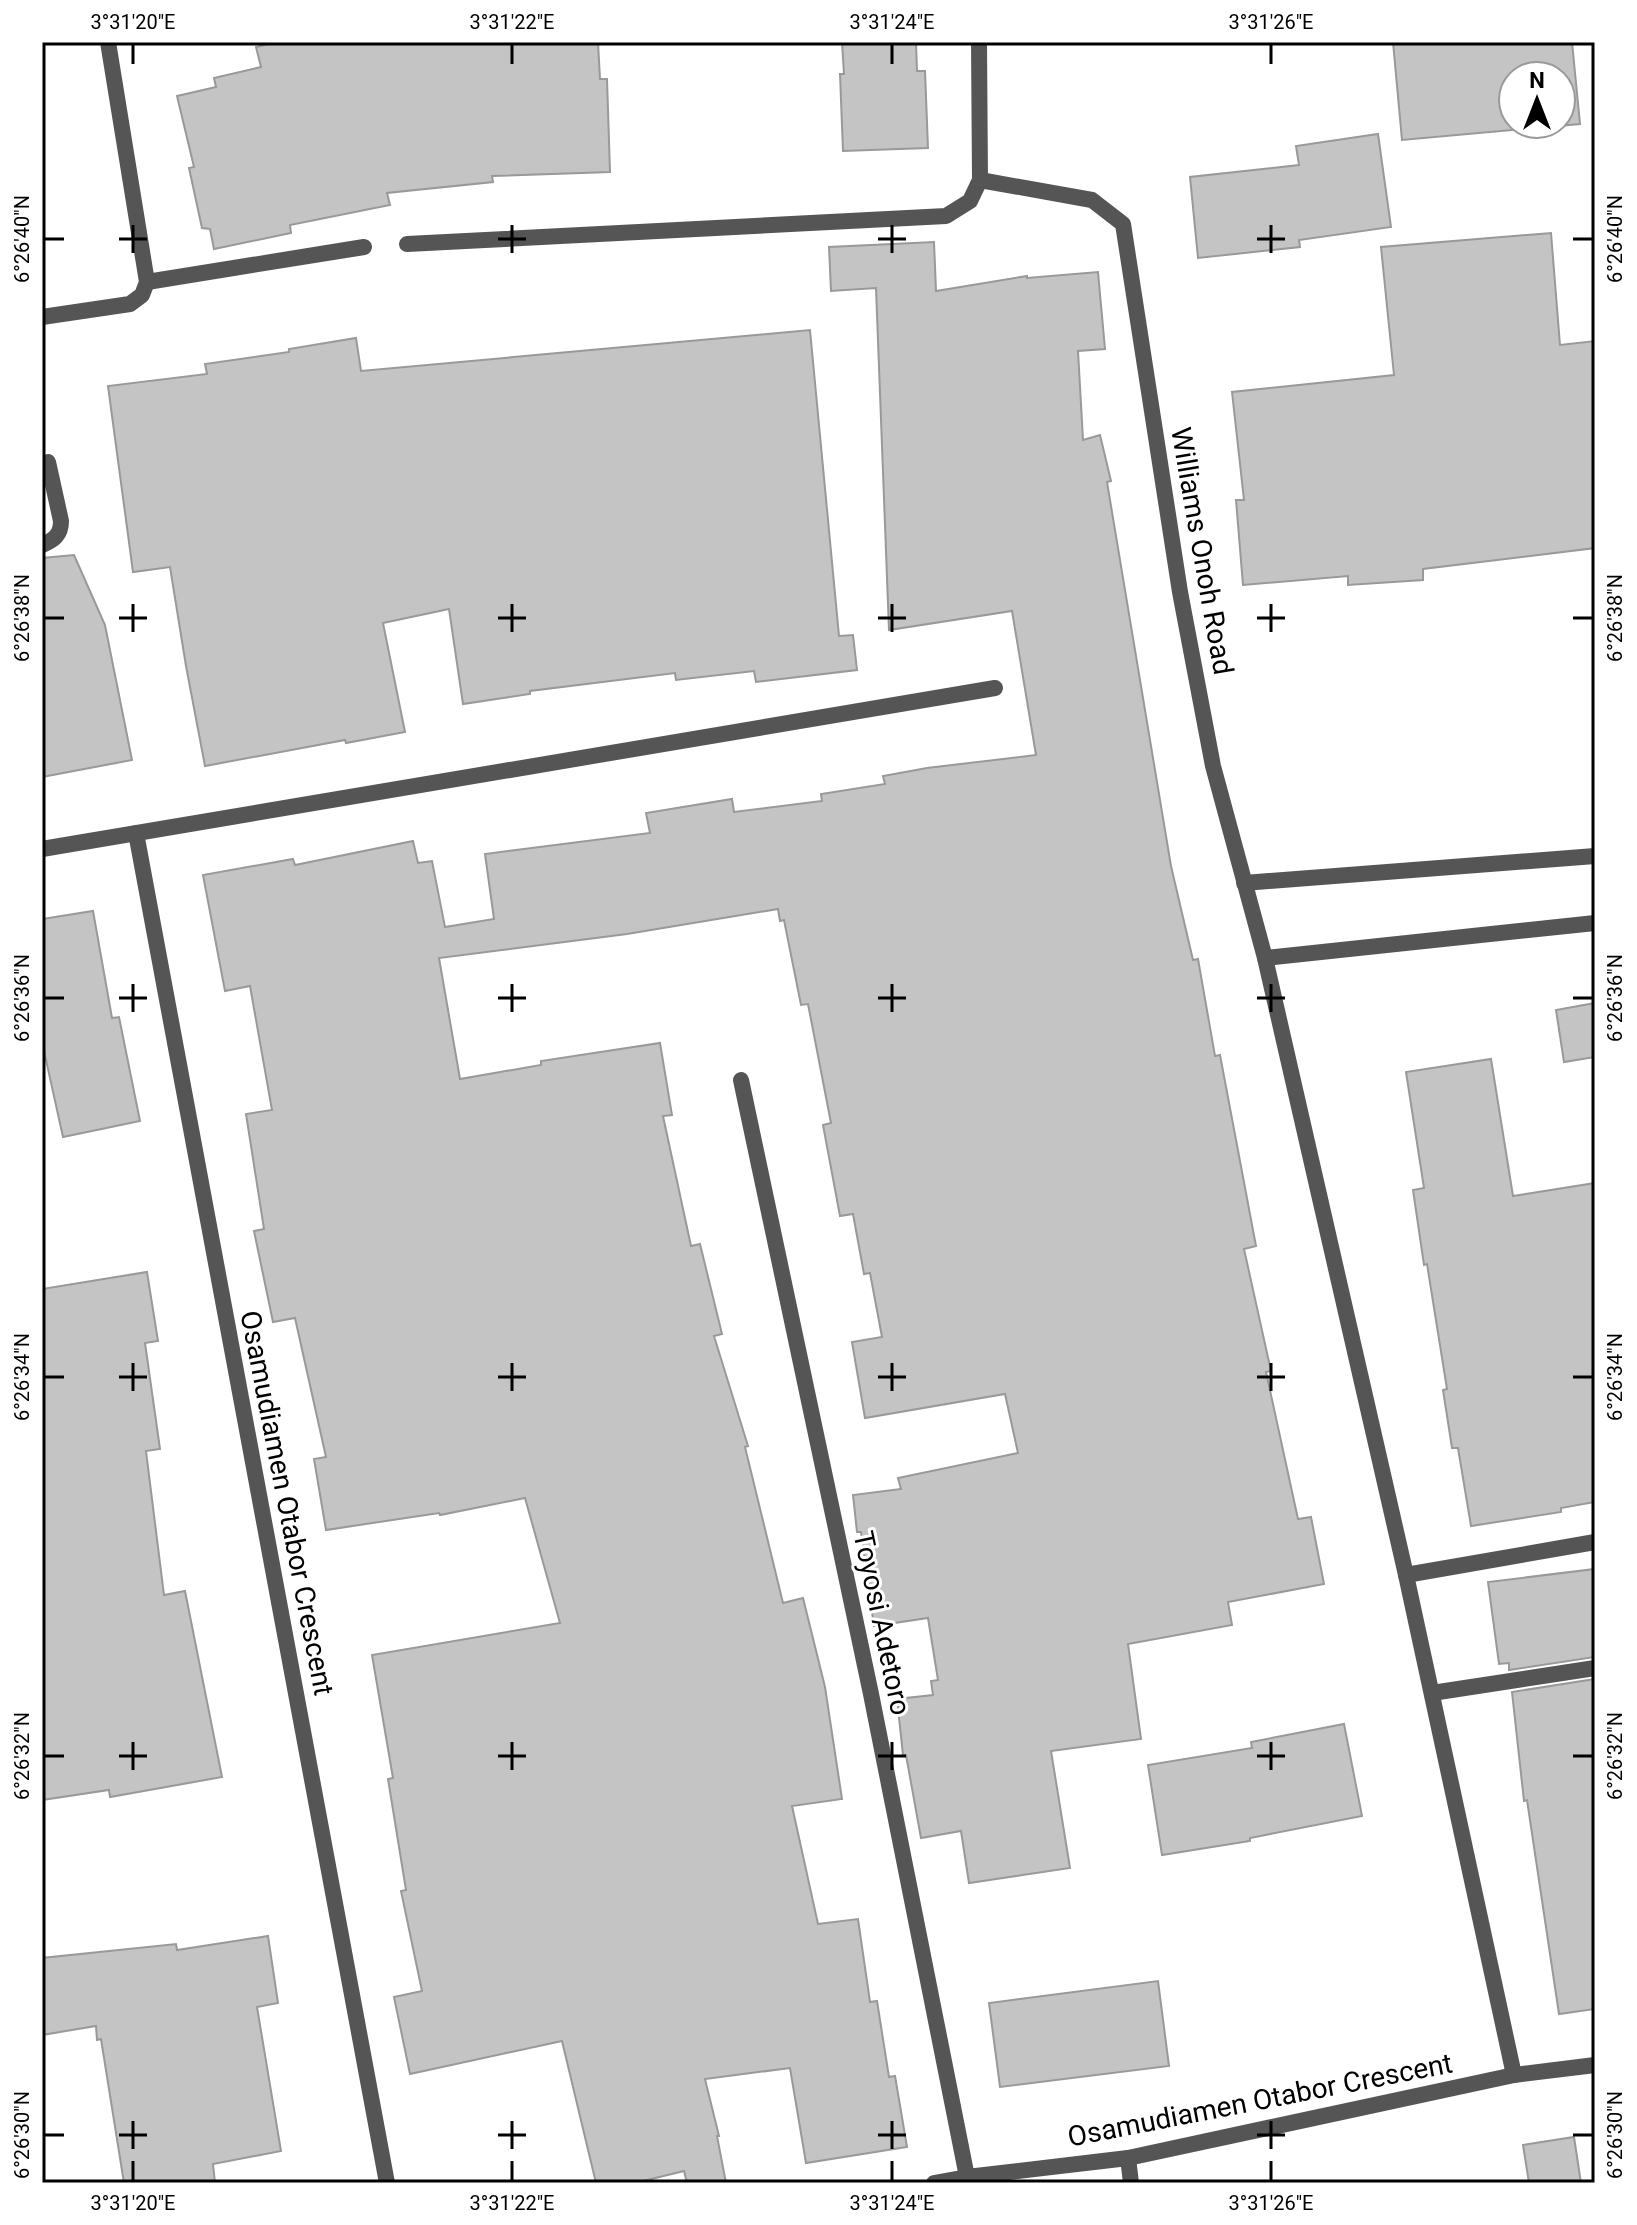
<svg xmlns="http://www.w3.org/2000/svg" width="1637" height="2225" font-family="Roboto,sans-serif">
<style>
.building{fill:#c4c4c4;stroke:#999;stroke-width:2;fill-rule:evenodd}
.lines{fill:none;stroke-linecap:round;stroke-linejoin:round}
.service{stroke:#555;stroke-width:16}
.minor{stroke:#555;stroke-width:16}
.ticks{fill:none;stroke:#000;stroke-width:3}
.labels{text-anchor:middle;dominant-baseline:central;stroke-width:6;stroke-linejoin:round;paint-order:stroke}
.street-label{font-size:28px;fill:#000;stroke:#fff}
.neatline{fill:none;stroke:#000;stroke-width:3}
.ticks-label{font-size:20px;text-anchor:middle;fill:#000}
</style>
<rect width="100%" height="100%" fill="#fff"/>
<g class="building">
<polygon points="277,42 598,42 600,79 607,79 610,172 492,176 493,182 387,193 390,205 290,225 291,233 214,249 210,229 202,228 189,168 194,167 177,96 216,87 214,78 261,67 256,47"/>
<polygon points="842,42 916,42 917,71 925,71 928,148 843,151 840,74 844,74"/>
<path d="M1393,42H1572L1580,124L1402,140ZM1513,76H1561V124H1513Z"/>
<polygon points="1378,134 1391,227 1299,240 1300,247 1198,258 1190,177 1299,165 1296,146"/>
<polygon points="1551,233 1560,345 1595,341 1595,548 1423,569 1423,580 1348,585 1348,576 1243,585 1236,500 1244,500 1232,392 1394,375 1381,247"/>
<polygon points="934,242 936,291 1027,276 1027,278 1098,272 1105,349 1078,351 1083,440 1100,435 1111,481 1107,482 1171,866 1193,960 1198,959 1215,1056 1220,1055 1256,1246 1244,1249 1271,1371 1266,1372 1298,1519 1311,1517 1324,1584 1228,1602 1232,1625 1128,1644 1141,1739 1051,1751 1070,1868 969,1883 961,1831 921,1838 906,1755 903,1755 897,1699 933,1695 931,1681 938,1680 928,1618 874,1626 861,1532 857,1532 853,1495 901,1489 898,1478 1018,1453 1005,1394 865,1418 852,1342 882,1337 870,1273 864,1274 853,1214 840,1216 823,1125 831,1123 808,1004 801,1005 784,920 780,921 778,909 627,934 439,958 460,1079 541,1065 541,1061 660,1043 672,1115 663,1116 691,1246 700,1244 722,1334 714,1336 748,1446 745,1447 783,1603 803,1598 825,1687 842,1799 792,1806 818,1924 858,1919 870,2002 877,2001 889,2077 895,2076 907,2147 806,2163 790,2068 705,2079 719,2136 717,2136 726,2183 687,2183 684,2171 635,2183 596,2183 562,2041 410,2074 394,1997 422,1991 401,1891 406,1890 388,1779 393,1778 372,1655 560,1623 525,1498 440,1515 439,1513 326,1530 314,1459 326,1457 295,1318 273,1322 254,1231 264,1229 246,1114 272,1110 250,986 225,991 203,875 293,859 295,865 413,841 418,863 432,861 445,927 494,919 485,854 650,833 646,813 732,799 734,812 822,801 821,794 885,784 883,776 927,768 1036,755 1012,611 889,630 876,288 831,291 829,247"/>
<polygon points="810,330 839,636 853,635 857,670 756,682 754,671 676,680 675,673 530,691 530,694 463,704 449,609 383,623 405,732 346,743 345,740 205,766 186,666 170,567 133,572 108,386 207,374 205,364 289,352 289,349 356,338 361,371"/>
<polygon points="74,555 105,625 132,760 42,777 42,558"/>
<polygon points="93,911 112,1018 119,1017 140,1121 63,1137 42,1042 42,919"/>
<polygon points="1595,1003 1595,1057 1564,1062 1556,1010"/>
<polygon points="1491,1059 1513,1196 1595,1183 1595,1502 1561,1508 1561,1512 1471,1526 1458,1448 1452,1448 1443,1390 1447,1389 1427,1264 1424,1265 1413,1190 1424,1188 1406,1072"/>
<polygon points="147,1272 158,1341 145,1343 160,1449 146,1451 164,1595 185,1591 222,1777 110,1797 109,1790 42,1800 42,1289"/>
<polygon points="1595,1569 1595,1657 1509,1670 1509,1663 1499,1664 1488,1582"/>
<polygon points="1595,1679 1595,2009 1559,2014 1527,1800 1524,1801 1512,1692"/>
<polygon points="1344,1724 1362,1816 1250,1838 1250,1841 1162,1855 1148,1765 1252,1748 1251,1742"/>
<polygon points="268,1936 278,2003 257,2007 281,2151 213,2164 215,2183 124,2183 101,2039 97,2040 96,2026 42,2035 42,1958 176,1944 177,1950"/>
<polygon points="1158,1981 1169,2066 1000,2087 989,2003"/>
<polygon points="1574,2137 1581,2183 1529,2183 1523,2145"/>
</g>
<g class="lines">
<path class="service" d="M42,545C54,540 61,535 61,521L48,462"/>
<g class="minor">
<polyline points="980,180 1092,200 1123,224 1180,592 1213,766 1265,958 1406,1575 1514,2075"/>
<polyline points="407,244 946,216 970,201 980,180 979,42"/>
<polyline points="147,282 364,247"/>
<polyline points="42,317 130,304 142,295 147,282 108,42"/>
<polyline points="136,833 387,2183"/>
<polyline points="42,849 995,688"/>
<polyline points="1244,883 1595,856"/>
<polyline points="1265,958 1595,923"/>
<polyline points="741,1080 871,1694 967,2177"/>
<polyline points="1406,1575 1595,1542"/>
<polyline points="1432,1693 1595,1668"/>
<polyline points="1128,2158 1131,2183"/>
<polyline points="934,2183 967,2177 1128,2158 1514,2075 1595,2065"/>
</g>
</g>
<path class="ticks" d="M133,44V64M512,44V64M892,44V64M1271,44V64M133,225V253M512,225V253M892,225V253M1271,225V253M44,239H64M119,239H147M498,239H526M878,239H906M1257,239H1285M1573,239H1593M133,604V632M512,604V632M892,604V632M1271,604V632M44,618H64M119,618H147M498,618H526M878,618H906M1257,618H1285M1573,618H1593M133,984V1012M512,984V1012M892,984V1012M1271,984V1012M44,998H64M119,998H147M498,998H526M878,998H906M1257,998H1285M1573,998H1593M133,1363V1391M512,1363V1391M892,1363V1391M1271,1363V1391M44,1377H64M119,1377H147M498,1377H526M878,1377H906M1257,1377H1285M1573,1377H1593M133,1742V1770M512,1742V1770M892,1742V1770M1271,1742V1770M44,1756H64M119,1756H147M498,1756H526M878,1756H906M1257,1756H1285M1573,1756H1593M133,2121V2149M512,2121V2149M892,2121V2149M1271,2121V2149M44,2135H64M119,2135H147M498,2135H526M878,2135H906M1257,2135H1285M1573,2135H1593M133,2161V2181M512,2161V2181M892,2161V2181M1271,2161V2181"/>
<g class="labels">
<g class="street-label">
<text transform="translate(1202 551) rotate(80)">Williams Onoh Road</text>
<text transform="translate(287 1503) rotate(79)">Osamudiamen Otabor Crescent</text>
<text transform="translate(882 1623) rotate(78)">Toyosi Adetoro</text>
<text transform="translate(1260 2100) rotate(-11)">Osamudiamen Otabor Crescent</text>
</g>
</g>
<rect width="1637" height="2225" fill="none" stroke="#ffffff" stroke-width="88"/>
<g transform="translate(1537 100)"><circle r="38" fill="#ffffff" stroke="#999999" stroke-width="2"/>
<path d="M0-6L14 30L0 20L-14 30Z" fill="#000000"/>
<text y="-12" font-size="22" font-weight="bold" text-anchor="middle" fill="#000000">N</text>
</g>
<rect x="44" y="44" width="1549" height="2137" class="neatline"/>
<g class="ticks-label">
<text x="133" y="29">3°31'20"E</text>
<text x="512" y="29">3°31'22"E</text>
<text x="892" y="29">3°31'24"E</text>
<text x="1271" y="29">3°31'26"E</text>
<text transform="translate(22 239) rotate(-90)" y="7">6°26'40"N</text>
<text transform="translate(1615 239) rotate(-90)" y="7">6°26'40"N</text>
<text transform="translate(22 618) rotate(-90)" y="7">6°26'38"N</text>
<text transform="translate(1615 618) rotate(-90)" y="7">6°26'38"N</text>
<text transform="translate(22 998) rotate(-90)" y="7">6°26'36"N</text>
<text transform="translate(1615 998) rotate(-90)" y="7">6°26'36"N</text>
<text transform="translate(22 1377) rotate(-90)" y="7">6°26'34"N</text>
<text transform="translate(1615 1377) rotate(-90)" y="7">6°26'34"N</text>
<text transform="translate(22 1756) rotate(-90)" y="7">6°26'32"N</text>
<text transform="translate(1615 1756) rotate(-90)" y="7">6°26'32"N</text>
<text transform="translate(22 2135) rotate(-90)" y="7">6°26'30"N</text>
<text transform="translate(1615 2135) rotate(-90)" y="7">6°26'30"N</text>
<text x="133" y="2210">3°31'20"E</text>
<text x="512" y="2210">3°31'22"E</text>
<text x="892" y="2210">3°31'24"E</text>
<text x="1271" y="2210">3°31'26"E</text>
</g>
</svg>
